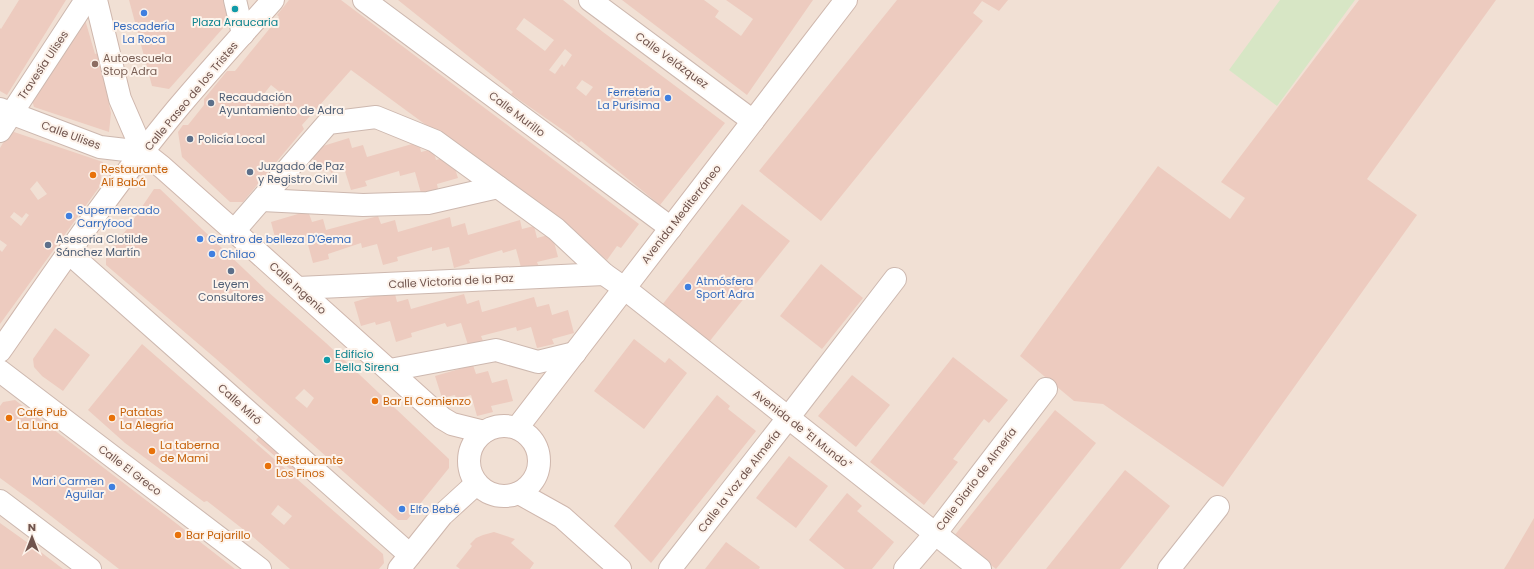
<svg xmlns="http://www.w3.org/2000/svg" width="1534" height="569" font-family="Poppins,sans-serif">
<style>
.residential{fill:#f1e0d4}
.green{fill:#d7e6c5}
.building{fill:#edcbbf;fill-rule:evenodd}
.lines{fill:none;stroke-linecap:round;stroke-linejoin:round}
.street-casing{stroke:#cdb8af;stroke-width:24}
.secondary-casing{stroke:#cfb7ad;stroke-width:24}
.street{stroke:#fff;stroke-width:22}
.secondary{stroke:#fff;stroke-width:22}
.culture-dot{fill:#0f9aa8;stroke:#fdf3eb;stroke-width:1.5}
.shop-dot{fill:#3f7fe0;stroke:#fdf3eb;stroke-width:1.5}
.education-dot{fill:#8d6e63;stroke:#fdf3eb;stroke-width:1.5}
.service-dot{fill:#5c6f8a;stroke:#fdf3eb;stroke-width:1.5}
.food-dot{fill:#e8710a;stroke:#fdf3eb;stroke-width:1.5}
.labels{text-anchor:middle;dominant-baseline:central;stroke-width:4;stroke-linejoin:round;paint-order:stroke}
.culture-label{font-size:11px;fill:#0d838f;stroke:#fdf3eb}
.shop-label{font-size:11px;fill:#366cbe;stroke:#fdf3eb;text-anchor:start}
.education-label{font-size:11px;fill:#785e54;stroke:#fdf3eb;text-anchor:start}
.street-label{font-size:11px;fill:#70544d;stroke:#fdf3eb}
.service-label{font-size:11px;fill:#4e5e75;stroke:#fdf3eb;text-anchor:start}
.food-label{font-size:11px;fill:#c56008;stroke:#fdf3eb;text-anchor:start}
</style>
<rect width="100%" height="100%" fill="#faefe5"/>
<rect class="residential" x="0" y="0" width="1534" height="569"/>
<polygon class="green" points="1280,0 1355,0 1277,106 1229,70"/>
<g class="building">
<polygon points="19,0 66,0 7,95 0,91 0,28 1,29"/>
<polygon points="129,0 227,0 232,18 169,89 152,86"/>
<path d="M289,0H341L639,224L621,248L617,246L607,260L587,243L351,70L302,125L304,129L243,202H230L182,157L178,132L183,125H188L204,105V99L227,71H235L279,17L277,15ZM271,85L285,96L277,106L263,95Z"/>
<path d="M398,0H563L603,32L725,123L660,205L581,141L579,143L570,135L511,94L513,92ZM524,18L554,40L545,51L516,29ZM565,49L572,55L564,67L562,64L555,74L549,70ZM582,80L593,87L586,96L576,88Z"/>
<polygon points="622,0 704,0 719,11 715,17 741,36 753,19 726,0 813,0 747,95"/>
<polygon points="897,0 1008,0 999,11 982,1 973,13 983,21 821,221 759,171"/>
<polygon points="1359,0 1496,0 1367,179 1417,215 1223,487 1103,404 1074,401 1020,356 1158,166 1230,219 1245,198 1221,182"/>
<polygon points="84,16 95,54 98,53 111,113 109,132 34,107 31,97"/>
<path d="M14,132L103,162L100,186L0,324V250L2,252L7,245L0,240V148L9,133ZM37,181L47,194L38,200L30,189ZM14,212L22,218L26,213L29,215L21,226L10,217Z"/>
<polygon points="349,138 352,148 363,145 367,157 419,142 421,152 433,149 436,160 451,156 458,178 437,184 438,189 421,193 415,172 400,176 399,171 365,181 367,186 351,190 344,168 331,173 330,169 318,172 310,150"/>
<path d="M154,189H160L267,291L326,343L449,459V468L407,520H398L215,358L106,265V255L127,229ZM304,389L314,398L307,408L295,398Z"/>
<polygon points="742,204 790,241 709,342 662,305"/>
<polygon points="308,211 312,222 323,219 326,230 378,216 381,224 395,220 398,232 450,217 452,227 465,223 468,235 520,220 522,229 534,226 537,238 552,234 558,257 537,262 539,267 522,271 516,249 503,253 502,250 469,260 470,263 454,268 449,247 432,251 432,247 397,257 398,261 383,265 377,244 362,248 361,243 328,254 329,259 313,263 307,241 291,245 290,242 277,245 271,222"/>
<polygon points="821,264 863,298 822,349 780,316"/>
<polygon points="394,290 397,302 408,299 411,309 464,294 467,304 479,300 482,312 534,297 537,307 549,304 552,315 568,310 574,333 552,339 554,344 537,348 531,327 517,331 516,327 481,336 483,341 468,345 461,323 447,327 445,323 411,333 412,337 396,342 390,321 376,325 375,322 361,326 354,302"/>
<polygon points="55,328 90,355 63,391 42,376 34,367 33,359"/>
<polygon points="634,339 665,363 669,358 687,373 644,429 594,391"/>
<path d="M142,344L383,554L384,563L379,569H290L253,537L207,501L204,502L125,443L88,410ZM278,505L292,516L284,525L271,514Z"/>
<polygon points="953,357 1008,400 989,423 984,419 953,459 958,462 924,505 870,462"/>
<polygon points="473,365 476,374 488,371 492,383 507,379 513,401 491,406 493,412 477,416 471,395 456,399 455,395 442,398 435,376"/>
<polygon points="852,375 890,405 856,447 818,416"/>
<polygon points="717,395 730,406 728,409 756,431 651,563 614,526"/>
<polygon points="15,400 168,517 235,569 119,569 33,502 0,478 0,406 3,402"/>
<polygon points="1055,410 1096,443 996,569 954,536"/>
<polygon points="262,433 303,468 297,475 256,440"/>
<polygon points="789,456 828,486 796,528 756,498"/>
<polygon points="1125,470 1170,506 1120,569 1046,569"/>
<polygon points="847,493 862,506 857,511 894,542 872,569 845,569 809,540"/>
<polygon points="1534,518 1534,569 1504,569 1509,561"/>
<polygon points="0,523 42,553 63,569 0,569"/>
<polygon points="494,532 515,539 511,543 534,563 530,569 460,569 456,566 472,546 470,544 476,538 483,535"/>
<polygon points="726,542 760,567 759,569 705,569"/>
</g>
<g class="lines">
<g class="street-casing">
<g id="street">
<polyline points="235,0 243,34"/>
<polyline points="364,0 671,228"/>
<polyline points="590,0 753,121"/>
<polyline points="0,109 100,147 143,152"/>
<polyline points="0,131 86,0"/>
<polyline points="262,200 363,205 428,203 498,187"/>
<polyline points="234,231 328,123 376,117 435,141 556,229 604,274 624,288 980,569"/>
<polyline points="69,253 410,555"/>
<polyline points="298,288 604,274"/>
<polyline points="390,370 496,350 538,362 575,353"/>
<polyline points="0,371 260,569"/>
<polyline points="0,501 90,569"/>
<polyline points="670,569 788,418 895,279"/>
<polyline points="905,569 935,534 1046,389"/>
<polyline points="1169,569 1218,507"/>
</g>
</g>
<g class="secondary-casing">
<g id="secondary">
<polyline points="96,0 120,99 143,152 162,167 234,231 442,418 452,424 484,432"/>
<path d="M0,351C57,269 113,186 177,109C208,72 241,36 273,0"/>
<circle cx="504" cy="461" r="35"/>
<polyline points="517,428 846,0"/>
<polyline points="519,493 562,517 620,569"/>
<polyline points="399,569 442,515 476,484"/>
</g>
</g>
<use href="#street" class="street"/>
<use href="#secondary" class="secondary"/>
</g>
<g class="culture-dot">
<circle cx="235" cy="9" r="4"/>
<circle cx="327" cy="360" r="4"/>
</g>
<g class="shop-dot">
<circle cx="144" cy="13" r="4"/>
<circle cx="668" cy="98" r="4"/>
<circle cx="69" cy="216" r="4"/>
<circle cx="200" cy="239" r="4"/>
<circle cx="212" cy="254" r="4"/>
<circle cx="688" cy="287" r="4"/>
<circle cx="112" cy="487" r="4"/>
<circle cx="402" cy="509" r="4"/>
</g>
<circle class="education-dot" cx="95" cy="64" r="4"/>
<g class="service-dot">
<circle cx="211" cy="103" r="4"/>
<circle cx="190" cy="139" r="4"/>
<circle cx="250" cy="172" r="4"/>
<circle cx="48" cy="245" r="4"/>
<circle cx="231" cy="271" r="4"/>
</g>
<g class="food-dot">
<circle cx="93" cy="175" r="4"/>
<circle cx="375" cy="401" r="4"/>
<circle cx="9" cy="418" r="4"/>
<circle cx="112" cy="418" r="4"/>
<circle cx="152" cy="451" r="4"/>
<circle cx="268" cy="466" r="4"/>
<circle cx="178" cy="535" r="4"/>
</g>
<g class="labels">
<g class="culture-label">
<text x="235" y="22">Plaza Araucaria</text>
<text x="335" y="354" text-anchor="start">Edificio<tspan x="335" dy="13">Bella Sirena</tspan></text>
</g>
<g class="shop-label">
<text x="144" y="26" text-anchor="middle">Pescadería<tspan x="144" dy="13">La Roca</tspan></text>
<text x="660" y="92" text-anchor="end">Ferretería<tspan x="660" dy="13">La Purísima</tspan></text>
<text x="77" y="210">Supermercado<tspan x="77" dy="13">Carryfood</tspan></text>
<text x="208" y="239">Centro de belleza D'Gema</text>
<text x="220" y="254">Chilao</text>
<text x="696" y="281">Atmósfera<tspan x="696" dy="13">Sport Adra</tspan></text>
<text x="104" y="481" text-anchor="end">Mari Carmen<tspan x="104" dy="13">Aguilar</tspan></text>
<text x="410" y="509">Elfo Bebé</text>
</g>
<g class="education-label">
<text x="103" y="58">Autoescuela<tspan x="103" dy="13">Stop Adra</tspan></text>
</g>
<g class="street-label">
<text transform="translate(672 60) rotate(36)">Calle Velázquez</text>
<text transform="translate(43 65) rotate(-56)">Travesía Ulises</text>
<text transform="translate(191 96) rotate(-50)">Calle Paseo de los Tristes</text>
<text transform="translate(517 114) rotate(37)">Calle Murillo</text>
<text transform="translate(71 135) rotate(20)">Calle Ulises</text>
<text transform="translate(681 214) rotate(-52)">Avenida Mediterráneo</text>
<text transform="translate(451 281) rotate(-3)">Calle Victoria de la Paz</text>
<text transform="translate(298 288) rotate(42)">Calle Ingenio</text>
<text transform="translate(240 404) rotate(42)">Calle Miró</text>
<text transform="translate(802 429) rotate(38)">Avenida de "El Mundo"</text>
<text transform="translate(130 470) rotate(37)">Calle El Greco</text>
<text transform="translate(976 479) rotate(-53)">Calle Diario de Almería</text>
<text transform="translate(739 481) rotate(-52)">Calle la Voz de Almería</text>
</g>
<g class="service-label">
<text x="219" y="97">Recaudación<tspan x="219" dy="13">Ayuntamiento de Adra</tspan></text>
<text x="198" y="139">Policía Local</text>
<text x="258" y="166">Juzgado de Paz<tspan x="258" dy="13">y Registro Civil</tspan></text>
<text x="56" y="239">Asesoría Clotilde<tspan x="56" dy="13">Sánchez Martín</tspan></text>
<text x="231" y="284" text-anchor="middle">Leyem<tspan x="231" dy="13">Consultores</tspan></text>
</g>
<g class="food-label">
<text x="101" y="169">Restaurante<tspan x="101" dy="13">Alí Babá</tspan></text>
<text x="383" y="401">Bar El Comienzo</text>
<text x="17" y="412">Cafe Pub<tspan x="17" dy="13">La Luna</tspan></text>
<text x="120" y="412">Patatas<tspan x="120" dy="13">La Alegría</tspan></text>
<text x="160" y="445">La taberna<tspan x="160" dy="13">de Mami</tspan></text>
<text x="276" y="460">Restaurante<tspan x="276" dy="13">Los Finos</tspan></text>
<text x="186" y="535">Bar Pajarillo</text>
</g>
</g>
<g transform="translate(32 537)" stroke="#fdf3eb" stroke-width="3" paint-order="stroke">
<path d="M0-3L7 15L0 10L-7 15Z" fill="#70544d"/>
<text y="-6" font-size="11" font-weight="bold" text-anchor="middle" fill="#70544d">N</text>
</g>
</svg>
